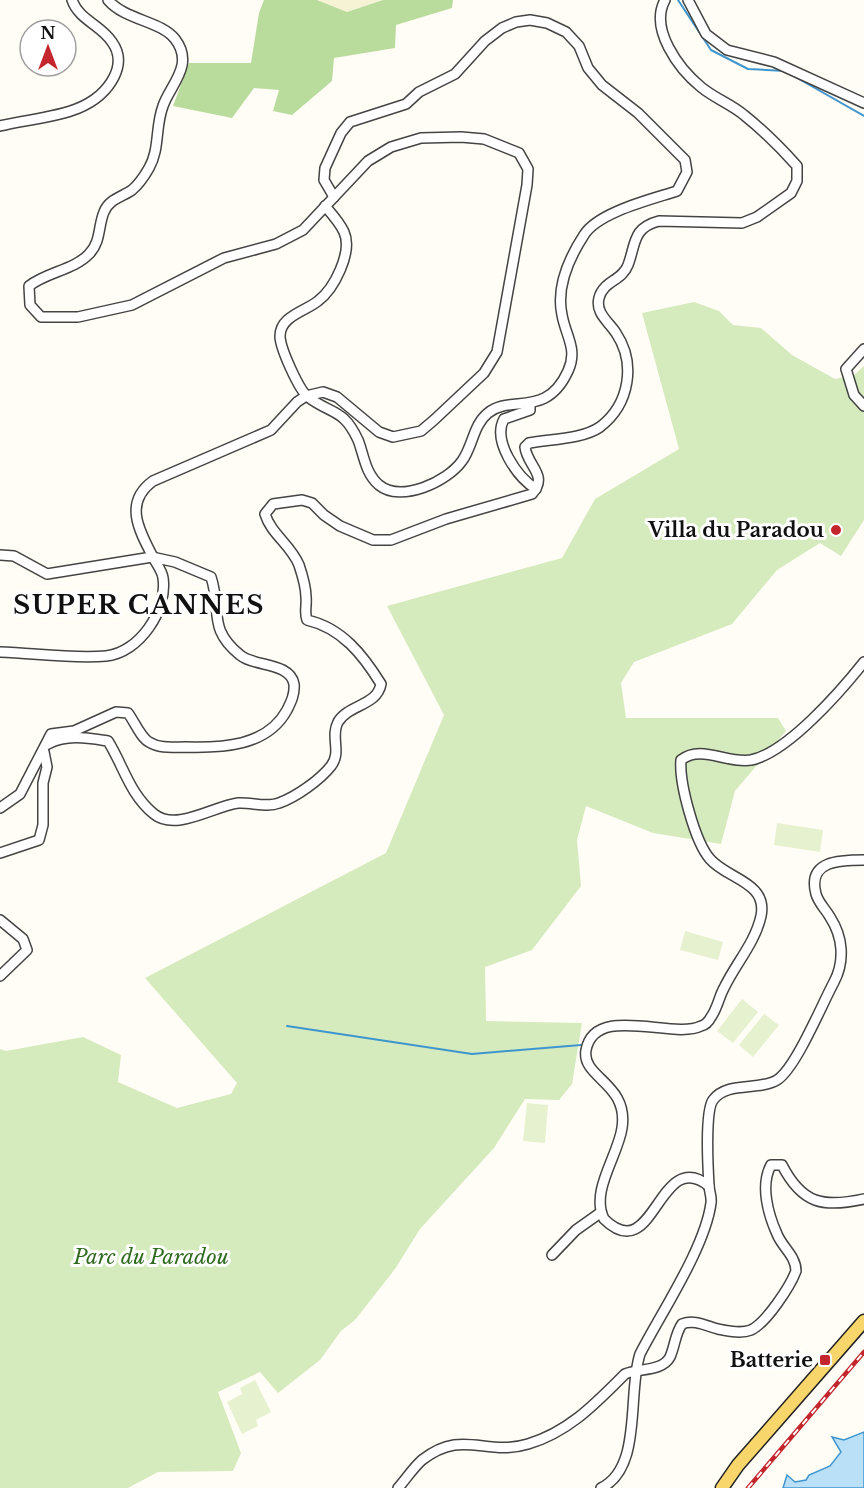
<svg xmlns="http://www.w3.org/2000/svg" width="864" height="1488" font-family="'Libre Baskerville',serif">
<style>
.farmland{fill:#f6f3d4}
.green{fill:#d5ebbd}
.forest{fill:#b9dc9c}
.pitch{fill:#e6f2cf}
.water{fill:#b9e0f7;stroke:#3f96cf;stroke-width:1.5}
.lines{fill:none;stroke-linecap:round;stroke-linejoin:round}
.stream{stroke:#3f96cf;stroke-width:2}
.minor-casing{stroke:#444;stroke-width:12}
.major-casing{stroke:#222;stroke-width:15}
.minor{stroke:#fff;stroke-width:9}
.major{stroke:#f9d66b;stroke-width:12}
.rail-casing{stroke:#c4262e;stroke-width:4.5}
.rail{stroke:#fff;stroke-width:2;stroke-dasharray:7;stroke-linecap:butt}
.poi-dot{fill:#c4262e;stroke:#fff;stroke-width:2}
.labels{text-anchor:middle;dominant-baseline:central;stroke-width:6;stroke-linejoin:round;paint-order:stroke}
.poi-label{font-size:20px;font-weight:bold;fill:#111;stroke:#fff;text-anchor:end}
.park-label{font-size:20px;font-style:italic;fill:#2f6b1f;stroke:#fff}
.district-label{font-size:26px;font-weight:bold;letter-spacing:1.5px;fill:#111;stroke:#fff}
</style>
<rect width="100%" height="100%" fill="#fffdf5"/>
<polygon class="farmland" points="317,0 383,0 347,12"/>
<polygon class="green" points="694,302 719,311 733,325 761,328 792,355 835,379 854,375 864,366 864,520 841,556 820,543 777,570 732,624 634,662 621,683 626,718 778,718 786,731 735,791 721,844 653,833 586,806 577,840 581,886 532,950 485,967 486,1021 582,1023 572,1084 559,1100 525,1099 494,1148 420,1229 395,1269 355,1320 341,1331 320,1360 278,1393 260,1372 218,1392 241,1453 233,1471 158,1472 128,1488 0,1488 0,1049 6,1051 83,1037 121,1055 118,1082 177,1108 231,1094 237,1083 145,978 386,853 444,715 387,606 562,558 595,499 679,449 642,313"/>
<polygon class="forest" points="264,0 317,0 347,12 383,0 453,0 452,8 396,25 395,48 334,58 332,81 292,115 273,111 279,90 254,88 232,118 173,106 189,63 251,63 259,13"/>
<g class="pitch">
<polygon points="777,823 823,830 820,852 774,845"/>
<polygon points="685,931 723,942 718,960 680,950"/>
<polygon points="742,999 758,1012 733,1043 717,1031"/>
<polygon points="764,1014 779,1025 753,1057 739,1045"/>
<polygon points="527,1103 548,1105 545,1143 523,1141"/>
<polygon points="255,1380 271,1412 256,1420 258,1426 242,1434 227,1402 242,1394 240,1388"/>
</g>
<polygon class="water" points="864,1432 864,1488 783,1488 787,1475 795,1482 806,1480 809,1475 830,1466 841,1452 832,1437 844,1440"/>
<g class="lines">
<g class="stream">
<polyline points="678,0 711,50 748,69 785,71"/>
<polyline points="792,75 864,116"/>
<polyline points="287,1026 472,1054 581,1045"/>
</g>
<g class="minor-casing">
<g id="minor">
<polyline points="688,0 706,34 727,50 774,62 864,103"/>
<path d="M0,126C39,116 93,118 114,77C120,65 120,53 112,42C101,25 79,20 72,0"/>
<path d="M325,206C332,214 340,223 344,232C353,252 334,289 318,301C306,311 280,316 280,336C280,348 299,390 308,397C332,415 343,408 358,440C364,455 365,473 379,485C401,503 447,482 462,461C473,446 473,425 488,413C511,394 546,419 568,371C578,349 566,337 562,315C556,287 569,258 584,235C598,212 653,199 677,191L687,172L685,160L638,113L602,85L588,68L579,46L566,32L547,23L530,20L516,22L502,28L485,41L455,74L419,92L406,104L350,122L341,133L325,168L324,180L334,197"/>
<polyline points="864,349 846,369 854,395 864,406"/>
<path d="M530,404V410L504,419C492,441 517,477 536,489"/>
<path d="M0,555L14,556L47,574L152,557L175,562L211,577C222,611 207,628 240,655C254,667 290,662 294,684C295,694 291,702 287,710C267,747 221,748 185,747C173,747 160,749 149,742C141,738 134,721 128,713L116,712L74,731L51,734L20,794L0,808"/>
<path d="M0,652C34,653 72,659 106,656C139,653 168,610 163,578C162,570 156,564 153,557C138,529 124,502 153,481L271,430L297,402L306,396L323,392L337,397L379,432L393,437L421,431L434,420L484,373L497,352L527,185L528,169L519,153L484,139L461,137L421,138L391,147L368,161L303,230L276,244L224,258L132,305L78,317H41L30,305L29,286C47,272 74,270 89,254C101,242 98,226 104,212C109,199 122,197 132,190C138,185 145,175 149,168C160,149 155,127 163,106C170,85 195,65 175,39C161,21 125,20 108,0"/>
<path d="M48,744C67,734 88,738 108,741C123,765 130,795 154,814C176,832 214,806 238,803C251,802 267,808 279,803C296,797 320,780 331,766C342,752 330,737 338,722C349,704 377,706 381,684C363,655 342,628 307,620C304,612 307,606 306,597C306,587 302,574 299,565C291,545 271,534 265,514L273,504L302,500L312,503L324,515L340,526L373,540H391L446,519L532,494C549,475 527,466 525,447L529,443C550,439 583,439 600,427C630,404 636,363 616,333C609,322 595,313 599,298C603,281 622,281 628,265C636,244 632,228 659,221L742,223L757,217L791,193L797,181V166C780,147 764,131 744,115C731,104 714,98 701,87C679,69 649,29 665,0"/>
<polyline points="0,853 39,840 43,825 43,783 47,767 44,752"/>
<polyline points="0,920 23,939 27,950 0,976"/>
<path d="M709,1186C658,1145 655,1269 604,1219C590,1191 618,1156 622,1128C629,1083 581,1078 586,1050C595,1003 673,1040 701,1026C705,1025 709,1021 711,1017C717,1009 719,997 724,988C736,963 755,943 761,916C768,882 727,879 710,859C695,842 679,783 681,760C701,744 727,764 751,760C787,753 841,691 864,662"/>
<polyline points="552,1255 576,1230 600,1213"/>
<path d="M398,1488C406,1479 413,1468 422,1460C463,1428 485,1457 528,1444C569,1432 596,1403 625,1374C638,1368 662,1372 670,1357C675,1346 675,1334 682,1324C695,1319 706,1326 718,1329C728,1331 741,1334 751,1330C766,1323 790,1287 796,1271C796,1256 782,1247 777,1234C768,1214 760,1185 771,1165H782C802,1204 823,1208 864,1199"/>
<path d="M601,1488C643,1468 627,1393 640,1354C661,1313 705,1248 711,1203C712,1197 709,1191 709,1185C708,1169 705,1111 713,1100C727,1081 759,1091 777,1080C796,1068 822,1004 834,982C845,961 843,937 830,917C826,910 818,902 816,894C807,860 841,860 864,860"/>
</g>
</g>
<g class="major-casing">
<polyline id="major" points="722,1488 738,1465 864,1321"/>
</g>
<use href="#minor" class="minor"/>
<use href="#major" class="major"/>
<g class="rail-casing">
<polyline id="rail" points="748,1488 864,1352"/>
</g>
<use href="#rail" class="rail"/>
</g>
<g class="poi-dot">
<circle cx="836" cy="530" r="6"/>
<rect x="819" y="1354" width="12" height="12" rx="3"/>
</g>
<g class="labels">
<g class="poi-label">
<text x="824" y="530">Villa du Paradou</text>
<text x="813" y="1360">Batterie</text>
</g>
<g class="park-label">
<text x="151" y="1257">Parc du Paradou</text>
</g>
<g class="district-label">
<text x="139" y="605">SUPER CANNES</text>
</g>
</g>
<g transform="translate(48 48)"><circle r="28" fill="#ffffff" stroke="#a0a0a0" stroke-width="1.5"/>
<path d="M0-4.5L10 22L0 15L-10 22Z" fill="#c4262e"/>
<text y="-9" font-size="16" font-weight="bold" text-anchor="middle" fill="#111111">N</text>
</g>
</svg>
